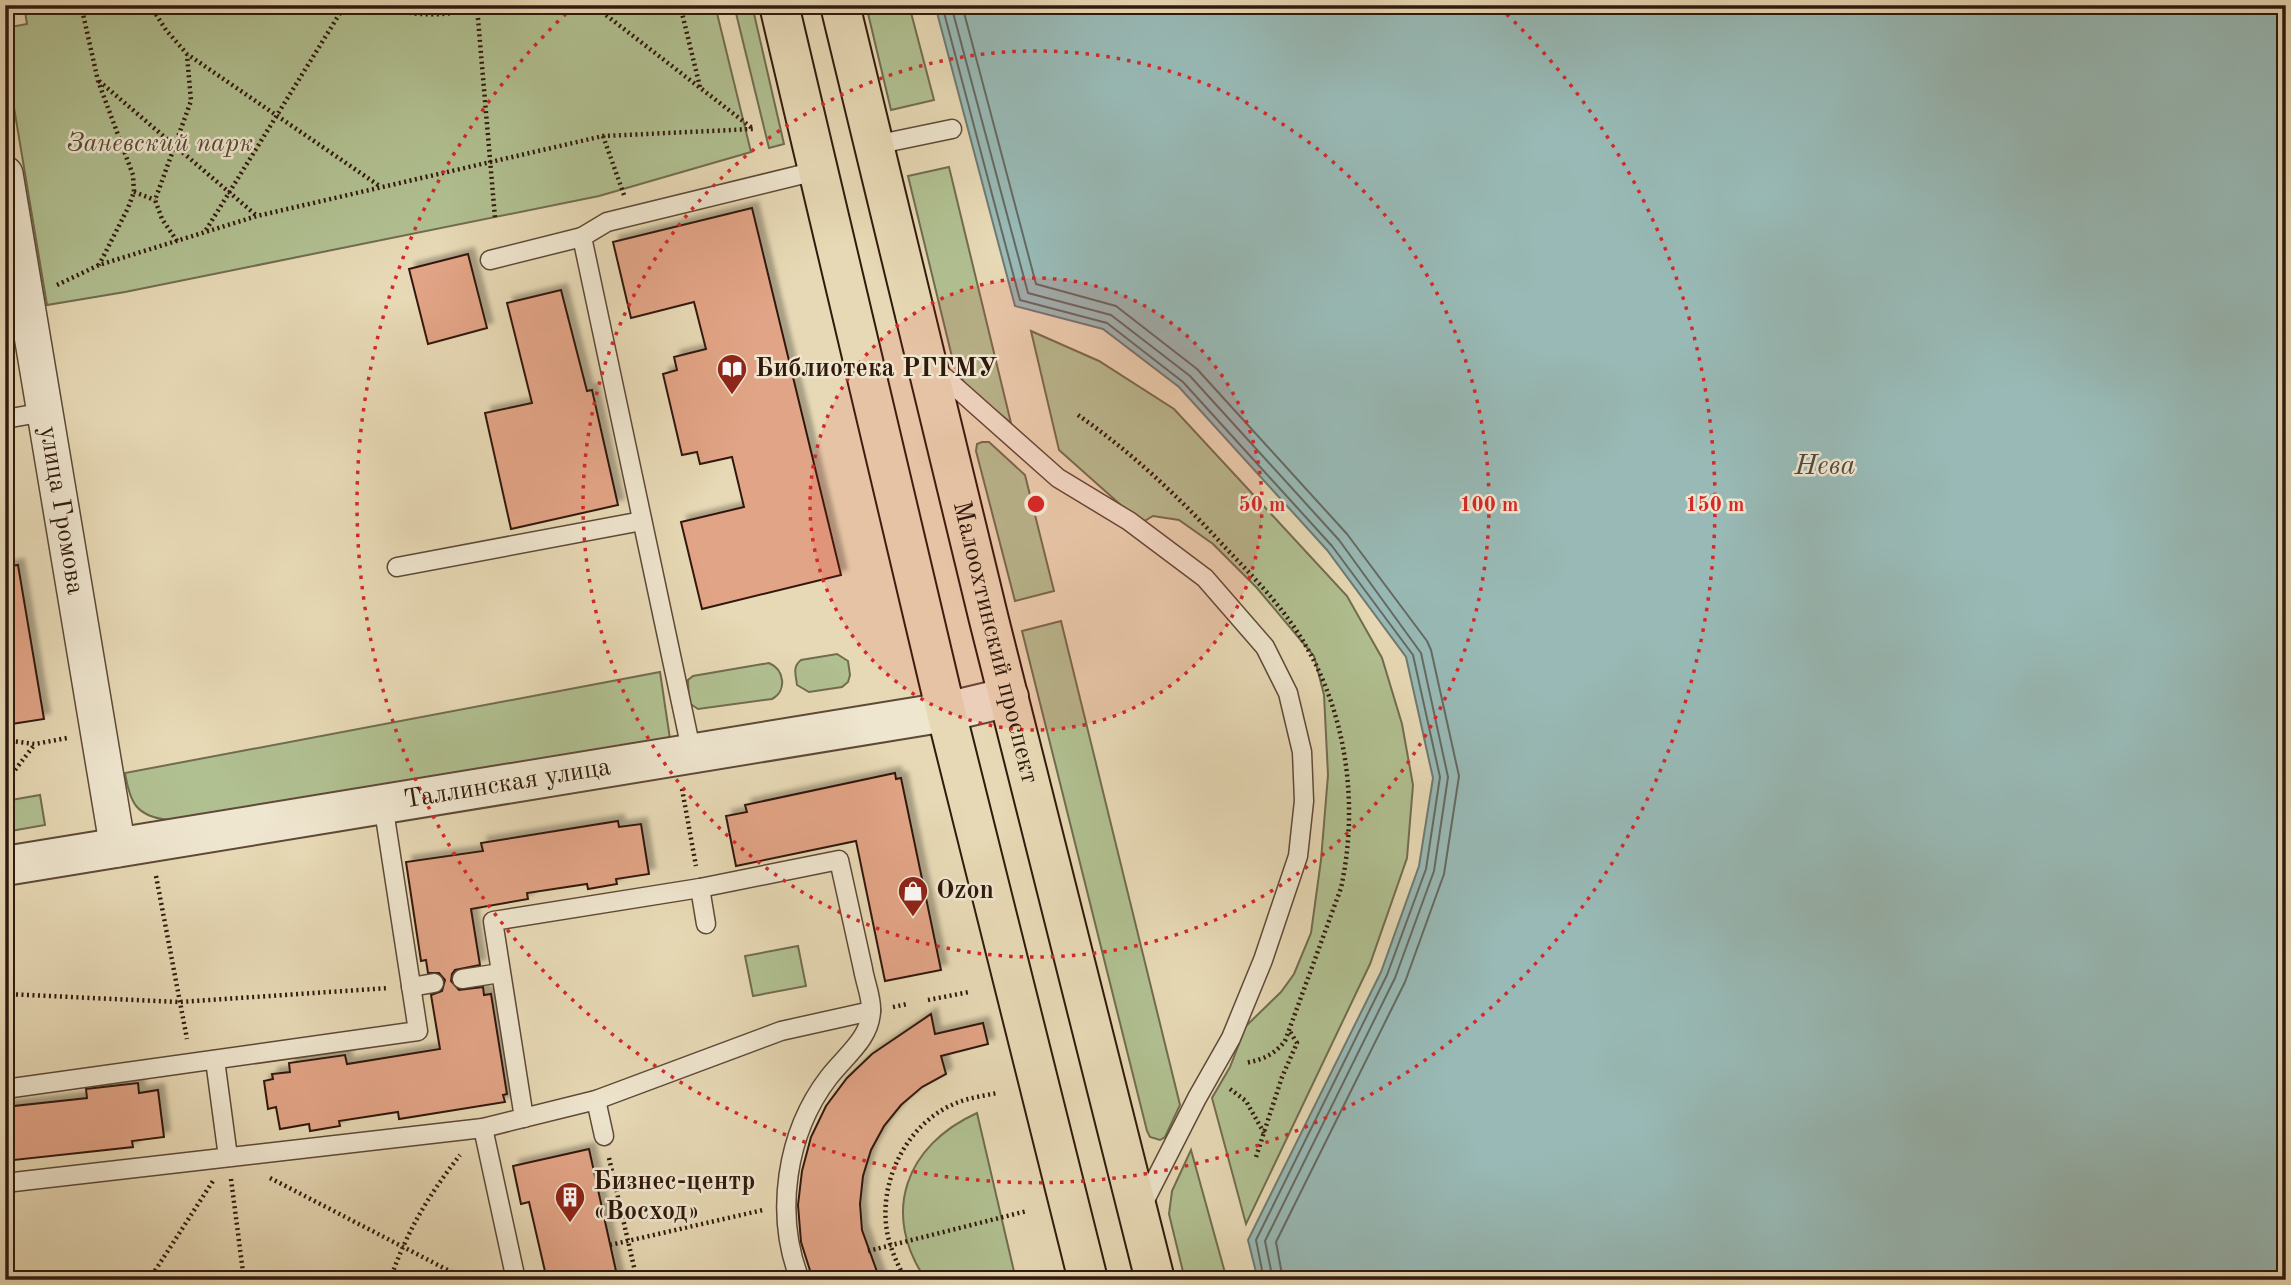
<svg xmlns="http://www.w3.org/2000/svg" width="2291" height="1285" font-family="'Old Standard TT',serif">
<style>
.green{fill:#b1c091;stroke:#716c4f;stroke-width:2}
.water{fill:#98b9b5;stroke:#6f7972;stroke-width:2}
.lines{fill:none;stroke-linecap:round;stroke-linejoin:round}
.shore{stroke:#646961;stroke-width:2}
.building{fill:#e2a486;stroke:#31190d;stroke-width:2;filter:url(#shadow)}
.service-casing{stroke:#5e4937;stroke-width:21}
.minor-casing{stroke:#5e4937;stroke-width:38}
.tertiary-casing{stroke:#5e4937;stroke-width:42}
.primary-casing{stroke:#31190d;stroke-width:42}
.path{stroke:#31190d;stroke-width:4.5;stroke-dasharray:2 3.5;stroke-linecap:butt}
.service{stroke:#efe6cf;stroke-width:18}
.minor{stroke:#efe6cf;stroke-width:35}
.tertiary{stroke:#efe6cf;stroke-width:38}
.primary{stroke:#e7d9b5;stroke-width:38}
.ring{fill:none;stroke:#d62828;stroke-width:3.5;stroke-dasharray:3.5 7}
.labels{text-anchor:middle;dominant-baseline:central;stroke-width:5;stroke-linejoin:round;paint-order:stroke}
.park-label{font-size:26px;font-style:italic;fill:#574b35;stroke:#efe6cf}
.poi-label{font-size:26px;font-weight:bold;fill:#31190d;stroke:#efe6cf;text-anchor:start}
.street-label{font-size:26px;fill:#31190d;stroke:#efe6cf}
.water-label{font-size:28px;font-style:italic;fill:#50493f;stroke:#efe6cf}
.centre{fill:#d62828;stroke:#efe6cf;stroke-width:3.5}
.ring-label{font-size:21px;text-anchor:middle;font-weight:bold;fill:#d62828;stroke:#efe6cf;stroke-width:5;stroke-linejoin:round;paint-order:stroke}
</style>
<defs>
<filter id="shadow"><feDropShadow dx="6" dy="-6" stdDeviation="2" flood-color="#0004"/></filter>
</defs>
<rect width="100%" height="100%" fill="#e7d9b5"/>
<filter id="stains"><feTurbulence type="fractalNoise" baseFrequency=".00286" numOctaves="4"/><feColorMatrix values="0 0 0 0 .2 0 0 0 0 .09 0 0 0 0 .02 0 0 0 .5 -.17"/></filter>
<radialGradient id="worn" r=".72"><stop offset=".6" stop-color="#630" stop-opacity="0"/><stop offset="1" stop-color="#630" stop-opacity=".3"/></radialGradient>
<g class="green">
<polygon points="24,5 715,5 751,152 599,196 125,292 47,305 5,54 5,28 27,24"/>
<polygon points="734,5 752,5 784,144 769,148"/>
<polygon points="866,5 909,5 934,100 891,110"/>
<path d="M949,167L1011,423C989,405 961,389 953,361L908,176Z"/>
<polygon points="1031,331 1099,361 1174,409 1347,596 1382,658 1402,724 1413,785 1407,858 1370,964 1246,1224 1212,1098 1230,1067 1246,1026 1281,992 1294,974 1311,933 1321,860 1328,775 1324,695 1314,656 1257,588 1213,544 1179,520 1153,516 1141,523 1059,450"/>
<polygon points="982,442 989,442 1025,475 1054,591 1015,601 976,451 977,444"/>
<polygon points="1061,621 1180,1105 1165,1137 1160,1140 1150,1137 1147,1131 1022,631"/>
<path d="M837,654L848,661L850,675L848,682L842,687L809,692L797,685C796,675 792,667 801,660Z"/>
<path d="M769,663C785,670 787,691 772,699L698,709L689,703L688,680L693,676Z"/>
<path d="M660,672L670,739L168,820C136,816 130,803 125,773Z"/>
<polygon points="40,795 45,825 5,832 5,801"/>
<polygon points="798,946 806,986 753,996 745,956"/>
<path d="M977,1113L1016,1280H926C880,1213 906,1145 977,1113Z"/>
<polygon points="1191,1150 1227,1280 1185,1280 1169,1214 1172,1191"/>
</g>
<polygon class="water" points="935,5 2286,5 2286,1280 1258,1280 1248,1240 1381,972 1419,866 1433,778 1406,657 1327,550 1179,387 1103,329 1015,306"/>
<g class="lines">
<g class="shore">
<polyline points="942,5 1020,300 1107,323 1183,382 1332,546 1413,655 1440,777 1426,869 1387,975 1256,1240 1264,1280"/>
<polyline points="951,5 1028,293 1111,315 1190,376 1339,540 1421,653 1448,777 1434,871 1395,978 1265,1241 1273,1280"/>
<polyline points="962,5 1036,284 1116,306 1197,369 1347,534 1427,641 1431,650 1459,776 1444,874 1405,982 1276,1242 1283,1280"/>
</g>
</g>
<g class="building">
<polygon points="752,208 841,575 702,609 681,522 744,507 732,457 700,464 697,452 682,455 663,374 677,370 674,357 706,349 694,302 631,318 613,242"/>
<polygon points="468,254 487,328 428,344 409,269"/>
<polygon points="561,290 587,391 592,390 618,505 511,529 485,413 532,403 507,303"/>
<polygon points="18,565 44,719 5,725 5,567"/>
<polygon points="895,773 896,779 901,778 941,970 885,981 856,841 736,866 726,816 747,812 745,805"/>
<polygon points="618,821 619,827 641,824 649,874 616,879 617,884 588,889 587,884 527,893 528,899 471,909 480,965 455,970 452,974 451,981 459,990 483,987 484,995 491,994 507,1094 503,1095 505,1102 399,1119 398,1112 339,1121 340,1126 310,1131 309,1124 280,1129 276,1107 268,1109 264,1081 273,1079 272,1074 290,1072 289,1063 345,1055 347,1064 440,1049 431,995 442,991 445,980 439,973 428,973 426,960 421,961 406,862 483,851 481,843"/>
<polygon points="931,1014 935,1034 983,1023 988,1044 941,1056 946,1074 922,1087 901,1105 884,1126 871,1150 863,1176 860,1204 862,1230 880,1280 813,1280 801,1242 798,1205 802,1171 811,1137 826,1106 847,1078 872,1054"/>
<polygon points="138,1083 139,1093 158,1090 164,1137 132,1141 133,1147 5,1161 5,1107 87,1098 86,1089"/>
<polygon points="589,1149 618,1280 547,1280 529,1202 521,1204 513,1166"/>
</g>
<g class="lines">
<g class="service-casing">
<g id="service">
<polyline points="875,145 952,129"/>
<polyline points="490,260 582,237"/>
<polyline points="933,367 1058,478 1129,521 1205,578 1265,647 1288,693 1302,752 1304,801 1298,856 1263,960 1231,1038 1197,1098 1141,1208"/>
<polyline points="5,419 45,412"/>
<polyline points="397,567 642,521"/>
<polyline points="692,754 582,237 607,222 820,170"/>
<polyline points="700,888 706,924"/>
<polyline points="462,979 500,973"/>
<polyline points="411,987 434,983"/>
<polyline points="215,1060 228,1157"/>
<polyline points="5,1089 418,1031 383,804"/>
<polyline points="596,1100 604,1136"/>
<path d="M524,1118L493,921L700,888L839,860C847,896 855,933 863,969C865,982 872,998 871,1011C870,1039 845,1056 829,1077C786,1133 774,1214 800,1280"/>
<polyline points="483,1128 516,1280"/>
<polyline points="5,1183 483,1128 596,1100 781,1031 871,1011"/>
</g>
</g>
<g class="minor-casing">
<g id="minor">
<path id="s1" d="M5,174L118,849"/>
</g>
</g>
<g class="tertiary-casing">
<g id="tertiary">
<path id="s2" d="M5,866L946,712L1009,697"/>
</g>
</g>
<g class="primary-casing">
<g id="primary">
<polyline points="779,5 946,712 1088,1280"/>
<path id="s3" d="M840,5L989,620L1155,1280"/>
</g>
</g>
<g class="path">
<polyline points="81,5 98,81 133,175 134,192 128,208 99,265"/>
<polyline points="150,5 166,30 187,54 381,187"/>
<path d="M383,5C411,18 454,17 482,5"/>
<polyline points="593,5 752,128"/>
<polyline points="680,5 700,87"/>
<polyline points="477,7 495,218"/>
<polyline points="99,81 257,216"/>
<polyline points="603,136 624,195"/>
<polyline points="134,192 155,200"/>
<polyline points="206,230 345,5"/>
<polyline points="177,241 162,219 155,200 191,101 187,55"/>
<polyline points="57,285 99,265 257,216 603,136 753,129"/>
<path d="M1078,415C1131,452 1178,496 1221,543C1250,574 1281,604 1303,641C1347,714 1359,805 1341,888L1285,1041C1274,1055 1262,1060 1245,1063"/>
<polyline points="5,740 35,744 67,738"/>
<polyline points="5,783 35,744"/>
<polyline points="682,789 696,866"/>
<polyline points="156,876 187,1039"/>
<polyline points="5,994 179,1002 389,988"/>
<polyline points="928,1000 969,992"/>
<polyline points="893,1007 907,1004"/>
<polyline points="1230,1089 1246,1101 1264,1133"/>
<polyline points="1256,1157 1282,1077 1297,1043 1289,1030"/>
<polyline points="609,1158 637,1280"/>
<polyline points="270,1178 467,1280"/>
<polyline points="231,1179 244,1280"/>
<polyline points="610,1245 763,1210"/>
<polyline points="868,1251 1027,1211"/>
<polyline points="149,1280 213,1181"/>
<path d="M390,1280C407,1231 428,1196 460,1155"/>
<path d="M906,1280C896,1262 888,1244 886,1224C881,1176 909,1123 954,1104C967,1098 983,1096 997,1093"/>
</g>
<use href="#service" class="service"/>
<use href="#minor" class="minor"/>
<use href="#tertiary" class="tertiary"/>
<use href="#primary" class="primary"/>
</g>
<circle cx="1036" cy="504" r="226" fill="#d62828" fill-opacity=".12"/>
<g class="ring">
<circle cx="1036" cy="504" r="226"/>
<circle cx="1036" cy="504" r="453"/>
<path d="M1499 7A679 679 0 1 1 573 7"/>
</g>
<defs>
<g id="library-pin" transform="scale(1.575)"><path d="M0 17L-7.5 6A9.5 9.5 0 1 1 7.5 6Z" fill="#8f2418" stroke="#efe6cf"/><path d="M-6-4Q-3-5.5-.7-3.5V5Q-3 3-6 4ZM6-4Q3-5.5 .7-3.5V5Q3 3 6 4Z" fill="#fff"/></g>
<g id="shop-pin" transform="scale(1.575)"><path d="M0 17L-7.5 6A9.5 9.5 0 1 1 7.5 6Z" fill="#8f2418" stroke="#efe6cf"/><path d="M-5-2.5h2.3a2.7 3.5 0 0 1 5.4 0H5L5.5 6h-11ZM-1.5-2.5h3a1.5 2.3 0 0 0-3 0Z" fill="#fff"/></g>
<g id="building-pin" transform="scale(1.575)"><path d="M0 17L-7.5 6A9.5 9.5 0 1 1 7.5 6Z" fill="#8f2418" stroke="#efe6cf"/><path d="M-4-6H4V6H1V3H-1V6H-4ZM-2.5-4.3h1.7v1.8h-1.7ZM.8-4.3h1.7v1.8H.8ZM-2.5-1h1.7V.8h-1.7ZM.8-1h1.7V.8H.8Z" fill="#fff"/></g>
</defs>
<g fill-rule="evenodd">
<use href="#library-pin" x="732" y="369"/>
<use href="#shop-pin" x="913" y="891"/>
<use href="#building-pin" x="570" y="1197"/>
</g>
<g class="labels">
<g class="park-label">
<text x="160" y="144">Заневский парк</text>
</g>
<g class="poi-label">
<text x="755" y="369">Библиотека РГГМУ</text>
<text x="936" y="891">Ozon</text>
<text x="593" y="1182">Бизнес-центр<tspan x="593" dy="30">«Восход»</tspan></text>
</g>
<g class="street-label">
<text stroke="none"><textPath href="#s1" startOffset="341">улица Громова</textPath></text>
<text stroke="none"><textPath href="#s3" startOffset="656">Малоохтинский проспект</textPath></text>
<text stroke="none"><textPath href="#s2" startOffset="509">Таллинская улица</textPath></text>
</g>
<g class="water-label">
<text x="1825" y="467">Нева</text>
</g>
</g>
<circle cx="1036" cy="504" r="10" class="centre"/>
<g class="ring-label">
<text x="1262" y="511">50 m</text>
<text x="1489" y="511">100 m</text>
<text x="1715" y="511">150 m</text>
</g>
<rect width="2291" height="1285" fill="none" stroke="#e7d9b5" stroke-width="28"/>
<rect x="7" y="7" width="2277" height="1271" fill="none" stroke="#31190d" stroke-width="3.5"/>
<rect x="14" y="14" width="2263" height="1257" fill="none" stroke="#31190d" stroke-width="2"/>
<rect width="100%" height="100%" filter="url(#stains)"/>
<rect width="100%" height="100%" fill="url(#worn)"/>
</svg>
